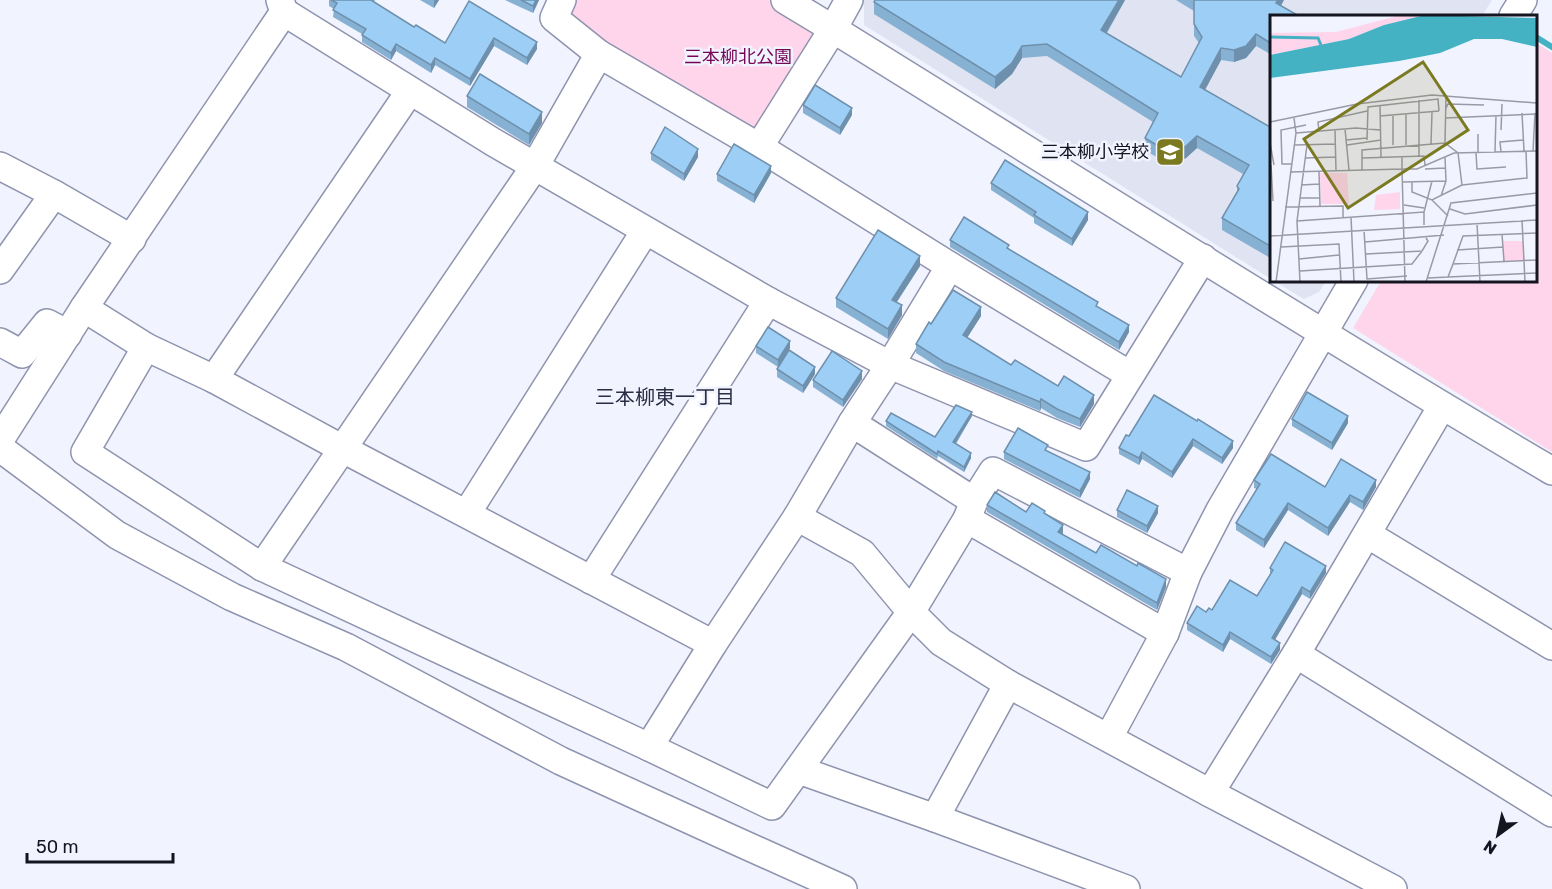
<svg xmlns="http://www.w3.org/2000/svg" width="1552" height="889" font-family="Rubik,'Noto Sans JP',sans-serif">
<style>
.built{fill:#e0e3f1}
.green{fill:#fed5eb}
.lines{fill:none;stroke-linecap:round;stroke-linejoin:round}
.stream{stroke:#44b2c3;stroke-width:6}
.minor-casing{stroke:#8f94ae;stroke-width:30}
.minor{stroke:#fff;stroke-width:27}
.wall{fill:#87b1d3}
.shaded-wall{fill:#6e90ac}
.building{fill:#9dcef5;stroke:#6e90ac;stroke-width:1.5}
.labels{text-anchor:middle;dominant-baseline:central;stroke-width:5;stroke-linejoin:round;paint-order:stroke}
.park-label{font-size:18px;fill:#750655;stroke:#f1f3ff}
.poi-label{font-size:18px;fill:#14151f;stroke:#f1f3ff;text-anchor:end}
.neighbourhood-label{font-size:20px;fill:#2a2d43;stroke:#f1f3ff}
.inset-river{fill:none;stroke:#44b2c3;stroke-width:3}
.inset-road{fill:none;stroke:#999aa5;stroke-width:1.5}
.view{fill:#7b7a21;fill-opacity:0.15;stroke:#7b7a21;stroke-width:3}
.inset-edge{fill:none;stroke:#14151f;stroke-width:3}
</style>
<rect width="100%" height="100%" fill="#f1f3ff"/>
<g class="built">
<polygon points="864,0 1492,0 1482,16 1272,16 1271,279 864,25"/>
<polygon points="1274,281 1326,281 1319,292 1304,299"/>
</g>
<g class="green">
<polygon points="572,0 769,0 819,31 756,131 604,44 567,13"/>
<polygon points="1536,43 1552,53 1552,452 1353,328 1381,281 1536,280"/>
</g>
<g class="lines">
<polyline class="stream" points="1536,37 1552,47"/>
<g class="minor-casing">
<g id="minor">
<polyline points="562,0 554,18 599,54 759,147 950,266 1130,375"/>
<path d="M849,0L833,29C1072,177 1310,328 1552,471"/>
<polyline points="284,12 493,142 768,301 890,365 1086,447 1203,258"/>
<polyline points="1513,16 1523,0"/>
<polyline points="759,147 833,29 785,0"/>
<polyline points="0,166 54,194 132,239"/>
<polyline points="0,270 54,194"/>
<polyline points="84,308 146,347 214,379 343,449 713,644"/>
<polyline points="0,342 22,354 47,323 68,334"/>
<polyline points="146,347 85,452 262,567 649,747 772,806 911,612 967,519 974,501 993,471 1188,572"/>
<polyline points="214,379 410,91"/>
<polyline points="852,423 974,501"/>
<polyline points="0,440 84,308 284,12 280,0"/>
<polyline points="0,448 117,535 232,597 346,647 561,761 723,835 843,889"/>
<polyline points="467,513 645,231"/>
<polyline points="797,517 862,553 911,612 941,642 1008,684 1210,793 1393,889"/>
<polyline points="967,519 1165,633"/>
<polyline points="1367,534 1552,646"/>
<polyline points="262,567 535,166 599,54"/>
<polyline points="591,580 768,301"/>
<polyline points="1296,654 1552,813"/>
<polyline points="1109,737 1165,633 1188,572 1220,510 1354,280"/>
<polyline points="649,747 713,644 797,517 852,423 890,365 950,266"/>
<polyline points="799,770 935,818 1126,889"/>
<polyline points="1210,793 1296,654 1442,406"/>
<polyline points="935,818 1008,684"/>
</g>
</g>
<use href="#minor" class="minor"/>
</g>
<g class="wall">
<polygon points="329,0 375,0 374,2 414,27 445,43 469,1 537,49 527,65 494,46 470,86 435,65 431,73 396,51 391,60 362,42 362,34 333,17 334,9 329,6"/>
<polygon points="420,0 439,0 434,8"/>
<polygon points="505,0 539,0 533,13"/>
<polygon points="875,0 1125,0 1107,33 1181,77 1199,43 1194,36 1194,11 1176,0 1284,0 1272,16 1272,55 1256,46 1246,58 1234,62 1221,60 1205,90 1272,128 1272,259 1222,230 1222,218 1237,193 1237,186 1243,174 1197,148 1186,158 1174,164 1163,161 1145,150 1145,138 1153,122 1047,56 1022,58 1012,74 995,89 874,14 874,2"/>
<polygon points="467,96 542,123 529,145 467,107"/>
<polygon points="803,105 852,115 840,135 803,113"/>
<polygon points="651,153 698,157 684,181 651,160"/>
<polygon points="771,173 754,203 717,181 717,174"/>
<polygon points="991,183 1088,220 1072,246 1034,223 1034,218 991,190"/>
<polygon points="950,240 1009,249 1098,308 1129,332 1119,350 950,247"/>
<polygon points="920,266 897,302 902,315 888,339 836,307 836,298"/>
<polygon points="981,316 967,338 1011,365 1058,386 1094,404 1080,427 1057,418 1041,408 1040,411 944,371 916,353 916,344 931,324"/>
<polygon points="756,346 790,348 778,367 756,353"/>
<polygon points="777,369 815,374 803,393 777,377"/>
<polygon points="862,379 843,407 813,387 813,380"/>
<polygon points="1154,395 1233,448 1222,464 1193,446 1172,478 1142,459 1139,465 1119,454 1119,448 1129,436"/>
<polygon points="972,416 956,444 971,458 964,472 938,456 937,459 886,426 886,421 935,437"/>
<polygon points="1292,419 1348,423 1332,450 1292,426"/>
<polygon points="1004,452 1048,452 1090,479 1080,498 1004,459"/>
<polygon points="1254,480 1325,487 1376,487 1363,510 1350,502 1328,536 1288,510 1264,548 1236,530 1236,523 1257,489 1254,488"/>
<polygon points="987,505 1026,512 1045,514 1063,533 1062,534 1096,553 1166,587 1157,610 987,512"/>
<polygon points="1117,510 1158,513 1147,533 1117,517"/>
<polygon points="1270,568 1326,573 1310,599 1302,594 1275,639 1280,650 1271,664 1230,639 1223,652 1187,630 1187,623 1206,612 1257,596 1270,574"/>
</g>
<g class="shaded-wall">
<polygon points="434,0 439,0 434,8"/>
<polygon points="536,0 539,0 533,13 533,6"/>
<polygon points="1119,0 1125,0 1101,42 1101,30"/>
<polygon points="1278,0 1284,0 1276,15 1276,3"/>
<polygon points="1256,34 1256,46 1246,58 1234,62 1234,50"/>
<polygon points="494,38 494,46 470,86 470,79"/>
<polygon points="537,42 537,49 527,65 527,58"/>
<polygon points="396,44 396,51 391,60 391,53"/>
<polygon points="1022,46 1022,58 1012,74 995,89 995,77"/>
<polygon points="1221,48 1221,60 1200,99 1200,87"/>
<polygon points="435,58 435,65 431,73 431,65"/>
<polygon points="852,108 852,115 840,135 840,128"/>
<polygon points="542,112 542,123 529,145 529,134"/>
<polygon points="1197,136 1197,148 1186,158 1174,164 1174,152"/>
<polygon points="698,149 698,157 684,181 684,174"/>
<polygon points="771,166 771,173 754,203 754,195"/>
<polygon points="1088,212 1088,220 1072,246 1072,239"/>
<polygon points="920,256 920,266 892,309 892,300"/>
<polygon points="902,305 902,315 888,339 888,329"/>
<polygon points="981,307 981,316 963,344 963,335"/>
<polygon points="1129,325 1129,332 1119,350 1119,342"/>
<polygon points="790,341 790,348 778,367 778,360"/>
<polygon points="815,367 815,374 803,393 803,386"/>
<polygon points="862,371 862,379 843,407 843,400"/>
<polygon points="1094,395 1094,404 1080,427 1080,419"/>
<polygon points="1041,399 1041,408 1040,411 1040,402"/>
<polygon points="972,412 972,416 953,447 953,442"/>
<polygon points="1348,416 1348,423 1332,450 1332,443"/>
<polygon points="1193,439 1193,446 1172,478 1172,472"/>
<polygon points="1233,441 1233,448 1222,464 1222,458"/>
<polygon points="1142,452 1142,459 1139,465 1139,458"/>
<polygon points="971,453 971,458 964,472 964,467"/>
<polygon points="1090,472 1090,479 1080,498 1080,491"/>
<polygon points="1376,480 1376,487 1363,510 1363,502"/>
<polygon points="1350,495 1350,502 1328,536 1328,528"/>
<polygon points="1288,503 1288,510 1264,548 1264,540"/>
<polygon points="1158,506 1158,513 1147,533 1147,526"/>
<polygon points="1063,525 1063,533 1058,540 1058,532"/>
<polygon points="1326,566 1326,573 1310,599 1310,592"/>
<polygon points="1166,579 1166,587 1157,610 1157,603"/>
<polygon points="1302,587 1302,594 1272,645 1272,638"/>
<polygon points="1230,632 1230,639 1223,652 1223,645"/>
<polygon points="1280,643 1280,650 1271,664 1271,657"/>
</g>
<g class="building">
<polygon points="331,0 371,0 414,27 416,25 445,43 469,1 537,42 527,58 494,38 470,79 435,58 431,65 396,44 391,53 362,35 366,29 333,10 337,3"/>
<polygon points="521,0 536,0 533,6"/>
<polygon points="875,0 1119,0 1101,30 1181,77 1202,37 1194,24 1194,0 1278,0 1276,3 1299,16 1272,16 1272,44 1256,34 1246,46 1234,50 1221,48 1200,87 1272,128 1272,247 1222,218 1239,189 1237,186 1249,165 1197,136 1186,146 1174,152 1163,149 1145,138 1158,113 1047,44 1022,46 1012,63 995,77 874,2"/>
<polygon points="480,74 542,112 529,134 467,96"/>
<polygon points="815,85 852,108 840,128 803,105"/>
<polygon points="665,127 698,149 684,174 651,153"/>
<polygon points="734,144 771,166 754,195 717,174"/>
<polygon points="1005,160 1088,212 1072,239 1034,215 1036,212 991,183"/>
<polygon points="964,217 1009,245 1007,248 1098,302 1096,306 1129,325 1119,342 950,240"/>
<polygon points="878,230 920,256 892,300 902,305 888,329 836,298"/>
<polygon points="953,290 981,307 963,335 1011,365 1015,360 1058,386 1064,376 1094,395 1080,419 1057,409 1041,399 1040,402 944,362 916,344 929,322 931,324"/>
<polygon points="768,327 790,341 778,360 756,346"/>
<polygon points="789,350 815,367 803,386 777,369"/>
<polygon points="832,351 862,371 843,400 813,380"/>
<polygon points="1307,392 1348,416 1332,443 1292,419"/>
<polygon points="1154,395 1197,421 1198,419 1233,441 1222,458 1193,439 1172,472 1142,452 1139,458 1119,448 1126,435 1129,436"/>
<polygon points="956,405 972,412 953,442 971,453 964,467 938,451 937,454 886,421 891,413 935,437"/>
<polygon points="1018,428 1048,445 1045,450 1090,472 1080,491 1004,452"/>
<polygon points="1271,454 1325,487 1341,459 1376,480 1363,502 1350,495 1328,528 1288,503 1264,540 1236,523 1260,484 1254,480"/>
<polygon points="1127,490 1158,506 1147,526 1117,510"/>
<polygon points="995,492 1026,512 1032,503 1045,511 1044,513 1063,525 1058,532 1096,553 1101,545 1137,566 1138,563 1166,579 1157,603 987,505"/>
<polygon points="1285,542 1326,566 1310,592 1302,587 1272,638 1280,643 1271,657 1230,632 1223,645 1187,623 1197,606 1206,612 1209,608 1212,610 1230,580 1257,596 1273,570 1270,568"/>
</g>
<defs>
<g id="school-square" transform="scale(1.5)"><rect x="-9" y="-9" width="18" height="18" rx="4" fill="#7b7a21" stroke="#f1f3ff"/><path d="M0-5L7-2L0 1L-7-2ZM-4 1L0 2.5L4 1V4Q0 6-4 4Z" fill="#fff"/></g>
</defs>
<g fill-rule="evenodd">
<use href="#school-square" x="1170" y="152"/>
</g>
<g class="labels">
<g class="park-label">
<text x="738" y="57">三本柳北公園</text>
</g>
<g class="poi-label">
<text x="1149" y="152">三本柳小学校</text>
</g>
<g class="neighbourhood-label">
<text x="665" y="397">三本柳東一丁目</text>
</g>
</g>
<g transform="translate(1270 15)">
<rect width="267" height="267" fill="#f1f3ff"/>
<path d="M131,0H155L114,10L79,24L0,40V18L66,17ZM50,158H77L79,189H51ZM130,177V194L104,195L106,180ZM233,226H253L254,245L234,246Z" fill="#fed5eb"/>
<path d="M155,0L267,3V32L232,24H204L170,38L129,46L0,63V40L79,24L114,10Z" fill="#44b2c3"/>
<path class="inset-river" d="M0,22L48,23L51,30"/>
<path class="inset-road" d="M110,90L111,142M176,93L178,89L214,90M252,98L254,136M136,99V130M123,100V130M110,101L169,96M175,103L267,99M0,107L87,89L162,80L267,88M75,114L79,155M65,115L66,156M231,115L232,89M49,116L48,107L97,96M26,118L86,113L110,115M76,125L97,123M97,125L98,92L168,84L169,96M0,128L4,150M161,129L162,97M25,130L65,129M77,130L111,125M263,136L265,98M225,137L226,100M231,137L230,127L253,125M206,138L207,154L236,152M208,138V119M149,141V85M132,142V154H147L184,138L267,136M35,143L66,142M92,143L154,141L155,150M22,149H12L11,115L36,110M1,150L3,186M155,154L175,153M92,155V135L175,128M20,157L132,154L135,267M49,157L50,191M133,167L176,166M142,167V177L162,185L192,170L188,138L175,128L176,81M31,170L50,169M192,170L257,163L256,136M171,181L176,166L175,142M30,183H50M162,185L178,201M134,190L154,193M15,192L73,191V203M180,194L195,199L267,190M154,197L162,166M81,202L84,267M252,205L255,267M27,206L154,197V210M207,208L210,267M94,215L97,264L137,261M232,219L234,246M0,221L267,205M95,227L174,220M11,232L69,229L71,267M187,235L233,232M96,239L152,236L158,226L156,223M29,244L69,240M183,249L193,221L267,218M30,256L142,249L152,236M178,262L267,258M158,263L178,262L183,249L267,245M6,267L26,118L24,103M30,267L27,206L37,130M156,267L181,188L267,178"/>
<path class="view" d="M153,47L198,115L78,193L34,124Z"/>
<rect width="267" height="267" class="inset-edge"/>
</g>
<g transform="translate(1498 835) rotate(213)" stroke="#f1f3ff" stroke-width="4.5" paint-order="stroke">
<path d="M0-4.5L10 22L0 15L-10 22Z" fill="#14151f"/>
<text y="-9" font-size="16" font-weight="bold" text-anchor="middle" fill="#14151f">N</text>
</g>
<path d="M27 853v9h146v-9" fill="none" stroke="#14151f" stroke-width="3"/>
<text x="36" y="853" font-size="18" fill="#14151f" stroke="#f1f3ff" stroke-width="4.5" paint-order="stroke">50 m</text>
</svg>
